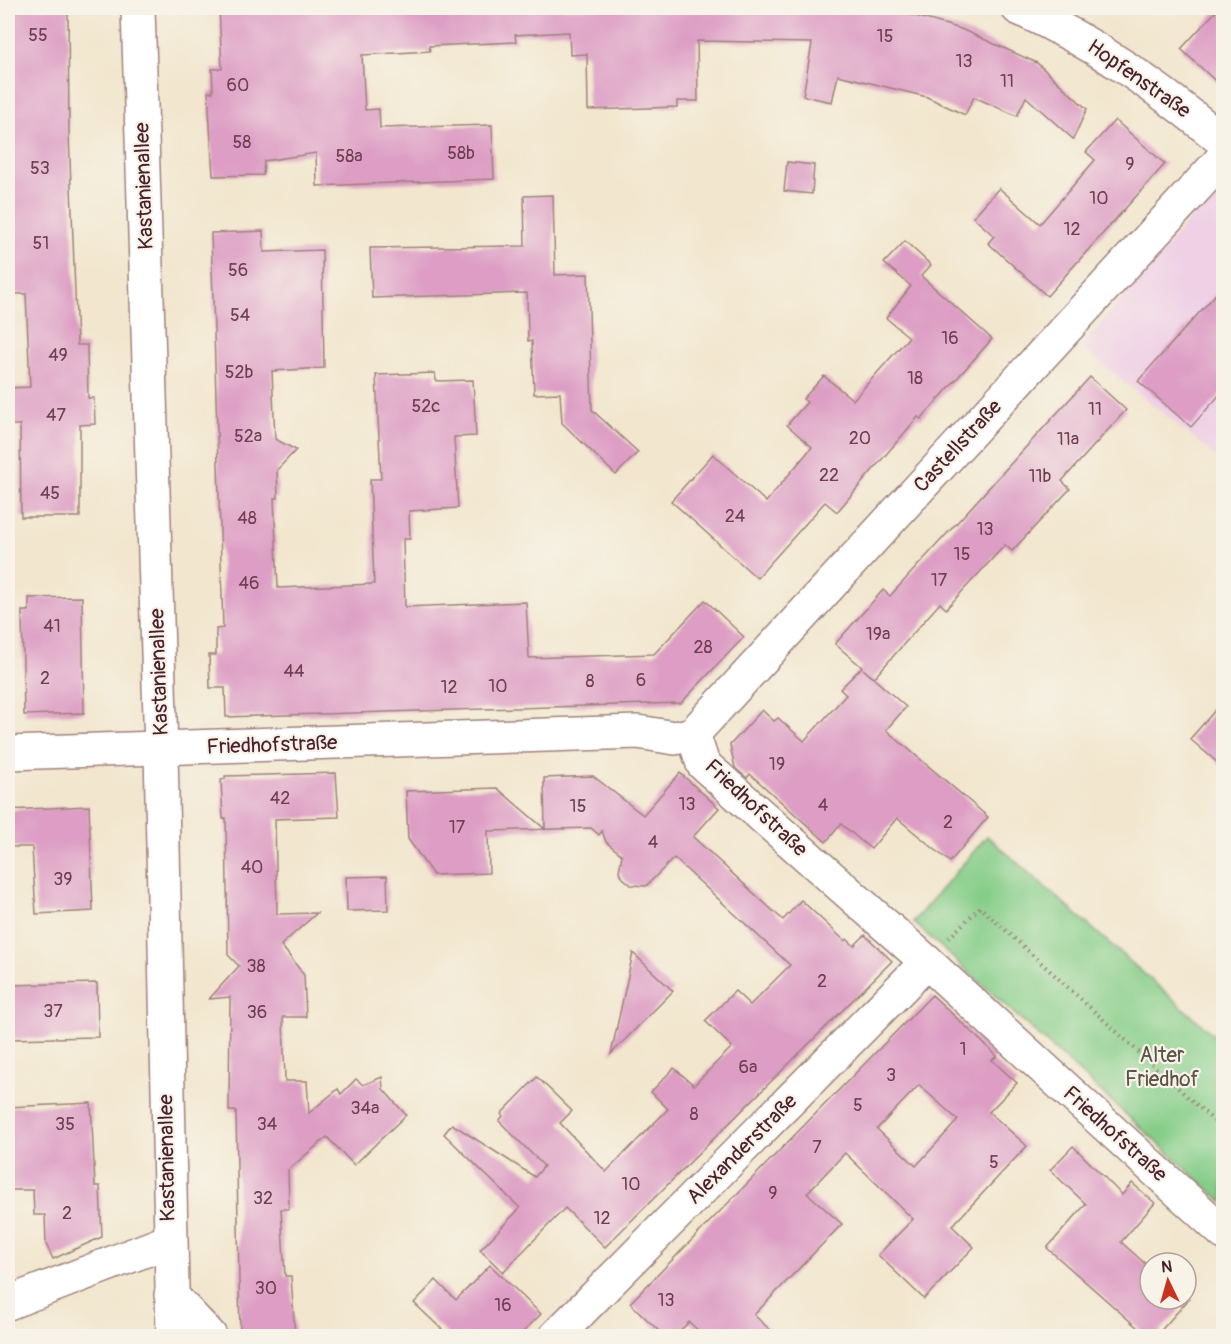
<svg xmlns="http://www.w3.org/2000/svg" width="1231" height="1344" font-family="Pangolin,sans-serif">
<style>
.built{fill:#efd0e5}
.green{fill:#85cd88;stroke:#68765a;stroke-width:1.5}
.building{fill:#dd9dc4;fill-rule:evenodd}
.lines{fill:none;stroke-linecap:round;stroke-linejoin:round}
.minor-casing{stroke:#9e827c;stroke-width:36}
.path{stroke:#9e827c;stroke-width:4;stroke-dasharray:1.5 4.5;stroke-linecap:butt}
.minor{stroke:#fff;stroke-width:33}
.labels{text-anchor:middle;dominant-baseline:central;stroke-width:4.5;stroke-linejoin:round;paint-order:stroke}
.number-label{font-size:18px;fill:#6f3e51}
.street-label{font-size:21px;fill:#4a1f2b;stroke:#f7f3e8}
.park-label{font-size:21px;fill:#5c5347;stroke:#f7f3e8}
</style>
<rect width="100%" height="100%" fill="#f7f3e8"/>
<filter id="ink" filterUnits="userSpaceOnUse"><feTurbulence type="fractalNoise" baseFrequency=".0167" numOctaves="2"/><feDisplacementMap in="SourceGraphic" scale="12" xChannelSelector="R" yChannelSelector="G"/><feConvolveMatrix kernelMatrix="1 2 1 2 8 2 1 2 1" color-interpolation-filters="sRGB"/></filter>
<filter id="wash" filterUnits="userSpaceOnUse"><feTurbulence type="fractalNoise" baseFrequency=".008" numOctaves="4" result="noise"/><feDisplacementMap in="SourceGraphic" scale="24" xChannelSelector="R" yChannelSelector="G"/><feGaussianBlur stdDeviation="1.35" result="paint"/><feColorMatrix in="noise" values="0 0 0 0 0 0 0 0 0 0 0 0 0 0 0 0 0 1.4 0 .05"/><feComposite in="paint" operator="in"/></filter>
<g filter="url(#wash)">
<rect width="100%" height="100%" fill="#f2e6ce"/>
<polygon class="built" points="1223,180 1223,462 1081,347"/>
<polygon class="green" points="987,836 1223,1043 1223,1202 913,922"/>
<g id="blocks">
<g class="building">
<polygon points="8,8 68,8 69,133 77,345 87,345 88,398 94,398 95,424 80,425 80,517 21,517 20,425 8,425 8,388 30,387 26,294 8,294 8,217 10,217"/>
<polygon points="219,8 906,8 908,14 961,29 1037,63 1087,109 1073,139 1026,97 1017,116 974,97 965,115 927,97 838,75 832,102 803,96 812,43 697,41 698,101 677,101 677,107 588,110 587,54 570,55 569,32 515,35 516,42 429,46 430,51 362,55 365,110 379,109 380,128 492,125 494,179 317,186 316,153 264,161 263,175 213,176 208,92 213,92 212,69 222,69"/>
<polygon points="1219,8 1224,8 1224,89 1181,49"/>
<polygon points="1115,120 1165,164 1047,296 988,243 994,236 973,217 999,188 1040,224 1095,160 1086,152"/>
<polygon points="787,162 814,165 812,194 784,191"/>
<polygon points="553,195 555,275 588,274 592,410 638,452 616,475 562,423 560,393 534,394 532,341 528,341 527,293 372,298 370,248 525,246 524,196"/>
<polygon points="263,231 264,252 322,250 324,368 272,371 275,439 296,450 277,470 278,498 274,498 278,588 374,584 370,479 381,479 376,375 435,373 436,381 473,380 476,436 454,437 458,508 409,511 410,539 403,539 405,607 526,602 529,658 654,654 705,600 744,637 681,703 226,717 225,688 210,688 209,655 216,655 216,629 223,628 211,233"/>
<polygon points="905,241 931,265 921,276 992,339 921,419 918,417 837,512 825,502 757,578 671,501 713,454 766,502 812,447 787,425 807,402 803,399 824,376 853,400 909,337 886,318 911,286 884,263"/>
<polygon points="1224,285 1224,390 1191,427 1138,381"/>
<polygon points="1090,377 1126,410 1062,481 1070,489 1012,551 1005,545 946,609 940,603 874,678 863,669 906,707 886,730 988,817 950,862 897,818 871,849 841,824 826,842 750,774 747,778 735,768 730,745 762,710 774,721 778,718 804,741 846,695 840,689 862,667 835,644 883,590 890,596"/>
<polygon points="82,597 84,713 24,715 22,611 29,611 29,598"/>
<polygon points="1224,700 1224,768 1190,739"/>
<polygon points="336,773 339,817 275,819 277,914 317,913 281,945 304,975 306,1017 283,1017 285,1081 307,1081 309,1113 338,1089 341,1094 356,1079 363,1085 382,1077 383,1089 406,1115 354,1165 327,1137 288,1170 289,1209 281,1209 285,1276 291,1276 295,1336 240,1336 236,1111 229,1111 230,997 209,999 239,966 228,955 226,818 223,819 221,780 225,779 225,776"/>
<polygon points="680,773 719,808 693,837 783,920 801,900 845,941 847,939 854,946 865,935 892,961 605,1247 565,1208 503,1272 480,1250 520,1208 444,1134 452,1124 535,1177 544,1166 499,1121 503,1116 501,1114 537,1077 572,1111 560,1123 606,1172 668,1109 651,1092 674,1068 694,1085 732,1047 705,1021 735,991 750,1005 790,965 674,858 646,886 631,885 623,878 619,871 622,855 606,842 602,831 599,835 591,828 488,831 489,873 433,875 408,839 406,791 497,788 545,829 544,778 593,776 643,815"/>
<polygon points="89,806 93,911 36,914 32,847 8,847 8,810"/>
<polygon points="387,876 388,910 347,911 346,877"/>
<polygon points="633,953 673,991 611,1054"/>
<polygon points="97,983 98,1037 8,1039 8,985"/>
<path d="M932,995L997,1056L992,1060L1017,1083L989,1112L1027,1146L952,1226L974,1247L924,1299L878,1255L913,1219L845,1153L807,1193L842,1224L754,1315L777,1336H704L689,1322L675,1336H664L630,1303ZM919,1085L958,1120L916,1166L877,1129Z"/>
<polygon points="91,1103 95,1186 100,1186 102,1237 53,1259 46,1244 45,1215 34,1215 33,1190 11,1190 8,1107"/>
<polygon points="1073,1146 1122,1195 1132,1183 1155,1203 1121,1242 1150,1268 1150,1299 1189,1299 1156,1336 1147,1336 1047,1248 1086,1204 1050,1170"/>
<polygon points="490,1265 541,1314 519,1336 449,1336 414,1303 436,1280 456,1300"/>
</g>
</g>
</g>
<g filter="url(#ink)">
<use href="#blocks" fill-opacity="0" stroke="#9e827c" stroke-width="1.5"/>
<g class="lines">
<g class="minor-casing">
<g id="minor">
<polyline points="138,8 161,749 173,1336"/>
<path d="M1018,8C1094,42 1159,88 1224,142"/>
<polyline points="693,734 1224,157"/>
<polyline points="8,753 638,732 675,738 693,734 703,764 927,962 1224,1233"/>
<polyline points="171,1295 210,1336"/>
<polyline points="8,1303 169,1241"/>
<polyline points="556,1336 927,962"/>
</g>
</g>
<polyline class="path" points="949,938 980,907 1224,1130"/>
<use href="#minor" class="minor"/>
</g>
</g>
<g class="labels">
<g class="number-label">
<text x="38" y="35">55</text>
<text x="885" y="36">15</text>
<text x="964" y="61">13</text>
<text x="1007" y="81">11</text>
<text x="238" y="85">60</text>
<text x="242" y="142">58</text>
<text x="461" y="153">58b</text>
<text x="349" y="156">58a</text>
<text x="1130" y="164">9</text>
<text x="40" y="168">53</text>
<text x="1099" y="198">10</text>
<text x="1072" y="229">12</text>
<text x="41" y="243">51</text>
<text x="238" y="270">56</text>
<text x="240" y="315">54</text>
<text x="950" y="338">16</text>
<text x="58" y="355">49</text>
<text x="239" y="372">52b</text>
<text x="915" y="378">18</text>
<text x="426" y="406">52c</text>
<text x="1095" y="409">11</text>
<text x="56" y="415">47</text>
<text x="248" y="436">52a</text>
<text x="860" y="438">20</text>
<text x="1068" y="439">11a</text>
<text x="829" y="475">22</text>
<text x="1040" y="476">11b</text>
<text x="50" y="493">45</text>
<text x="735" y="516">24</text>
<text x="247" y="518">48</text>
<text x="985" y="529">13</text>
<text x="962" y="554">15</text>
<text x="939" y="580">17</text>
<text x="249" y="583">46</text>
<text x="52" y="626">41</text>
<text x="878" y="634">19a</text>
<text x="703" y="647">28</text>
<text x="294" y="671">44</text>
<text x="45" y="678">2</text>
<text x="641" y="680">6</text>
<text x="590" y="681">8</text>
<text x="498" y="686">10</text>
<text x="449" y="687">12</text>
<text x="777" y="764">19</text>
<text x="280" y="798">42</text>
<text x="687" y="804">13</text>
<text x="823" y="805">4</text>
<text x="578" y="806">15</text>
<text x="948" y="822">2</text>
<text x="457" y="827">17</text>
<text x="653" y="842">4</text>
<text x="252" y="867">40</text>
<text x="63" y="879">39</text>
<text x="256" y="966">38</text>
<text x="822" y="981">2</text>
<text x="53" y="1011">37</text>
<text x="257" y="1012">36</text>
<text x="963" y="1049">1</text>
<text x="748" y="1067">6a</text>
<text x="891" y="1075">3</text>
<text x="858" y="1105">5</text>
<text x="365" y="1108">34a</text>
<text x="694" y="1114">8</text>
<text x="65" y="1124">35</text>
<text x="267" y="1124">34</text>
<text x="817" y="1147">7</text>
<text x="994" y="1162">5</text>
<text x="631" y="1184">10</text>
<text x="773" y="1193">9</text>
<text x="263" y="1198">32</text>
<text x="67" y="1213">2</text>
<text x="602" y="1218">12</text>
<text x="266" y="1288">30</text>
<text x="666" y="1300">13</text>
<text x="503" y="1305">16</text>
</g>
<g class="street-label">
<text transform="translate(1139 79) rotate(35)">Hopfenstraße</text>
<text transform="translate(144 186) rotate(-92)">Kastanienallee</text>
<text transform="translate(958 446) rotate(-47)">Castellstraße</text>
<text transform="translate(159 672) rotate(-92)">Kastanienallee</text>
<text transform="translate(272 745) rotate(-2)">Friedhofstraße</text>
<text transform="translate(756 808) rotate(43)">Friedhofstraße</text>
<text transform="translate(1115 1134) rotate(42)">Friedhofstraße</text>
<text transform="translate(742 1149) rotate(-45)">Alexanderstraße</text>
<text transform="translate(167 1158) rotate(-91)">Kastanienallee</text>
</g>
<g class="park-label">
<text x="1162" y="1055">Alter<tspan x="1162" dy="24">Friedhof</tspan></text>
</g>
</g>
<rect width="1231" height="1344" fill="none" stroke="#f7f3e8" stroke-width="30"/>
<g transform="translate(1168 1281) rotate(355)"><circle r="28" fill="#f7f3e8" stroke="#b29e9c" stroke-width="1.5"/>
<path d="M0-4.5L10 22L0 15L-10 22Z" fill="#c8321e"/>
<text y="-9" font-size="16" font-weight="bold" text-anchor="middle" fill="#4a1f2b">N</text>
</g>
</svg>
